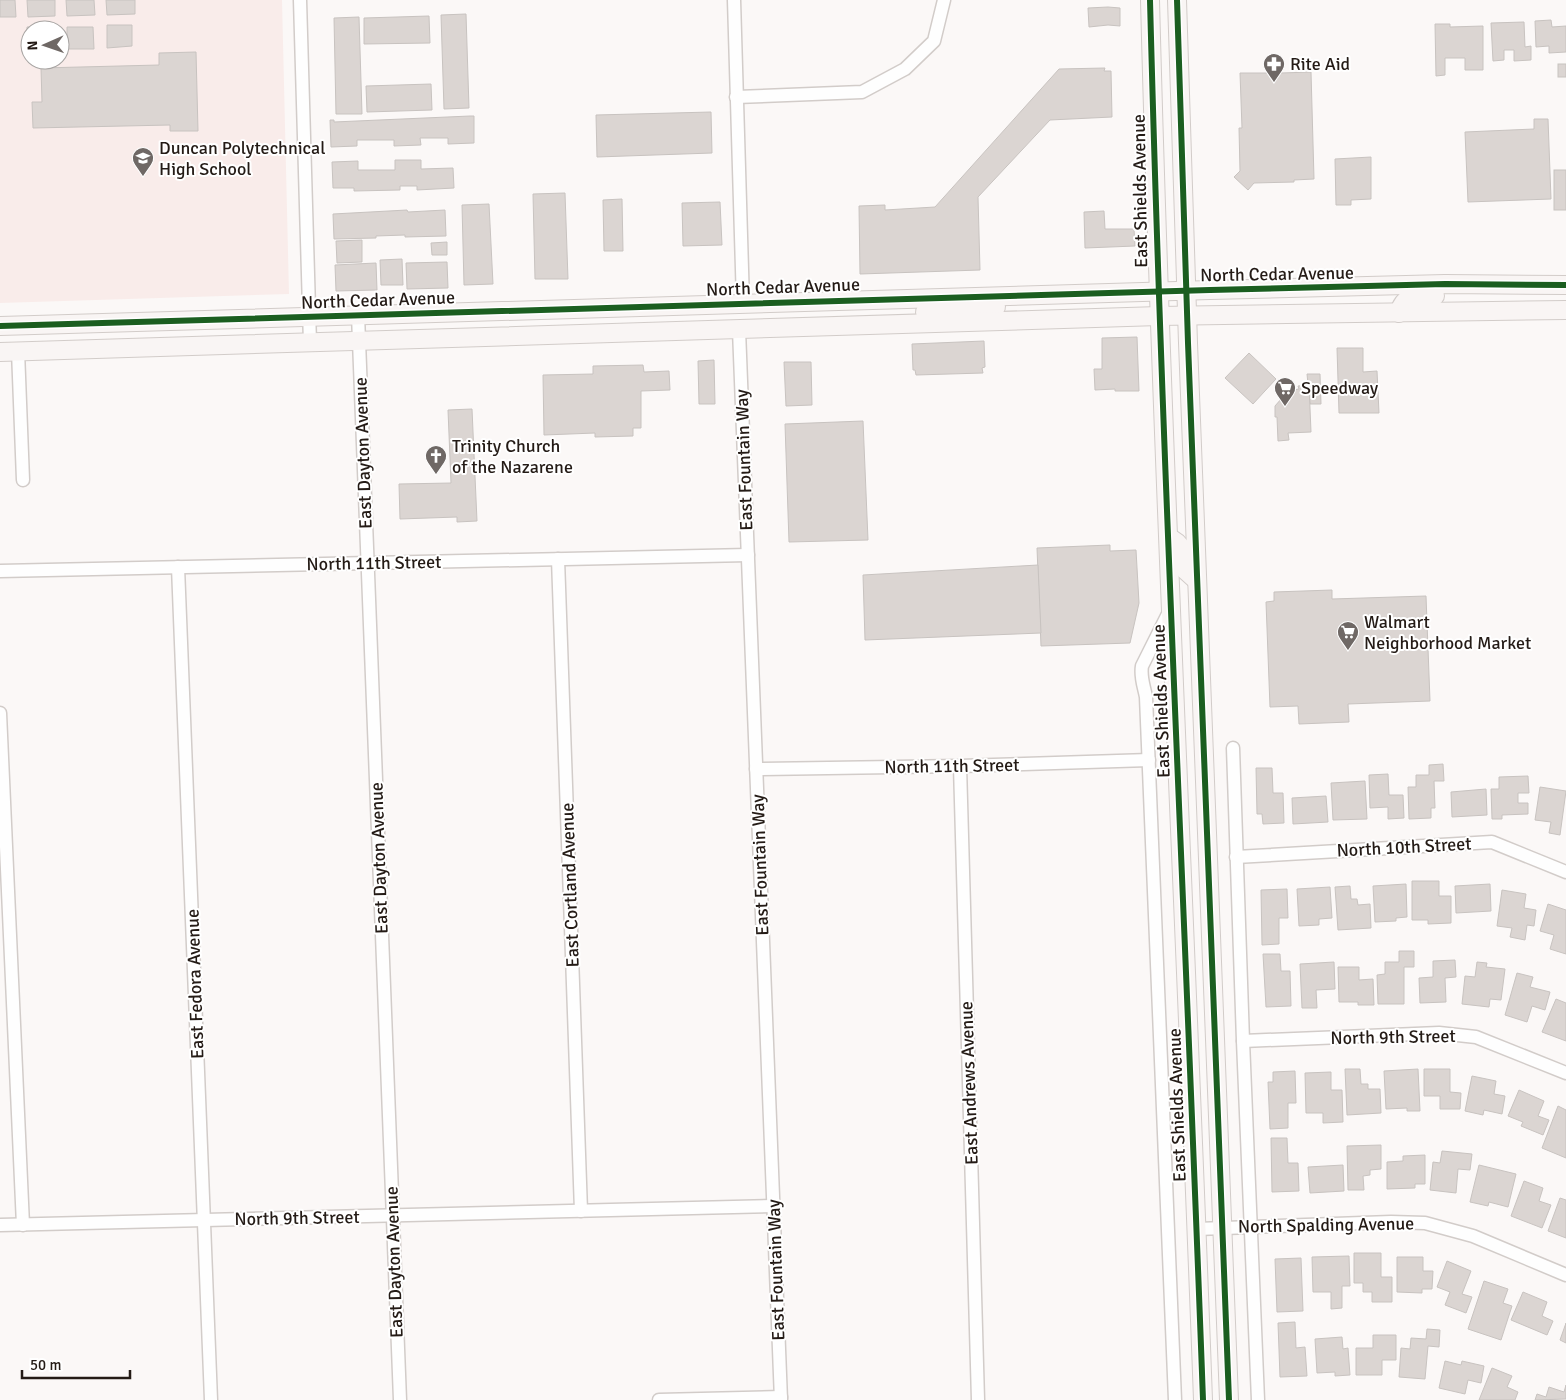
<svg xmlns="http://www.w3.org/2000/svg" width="1566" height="1400" font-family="Signika,sans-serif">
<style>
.education{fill:#f9ecea;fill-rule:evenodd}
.building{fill:#dbd5d2;stroke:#c8c3c0}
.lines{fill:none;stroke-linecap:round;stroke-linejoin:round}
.street-casing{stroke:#d2ccc9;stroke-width:15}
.secondary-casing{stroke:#d2ccc9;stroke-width:20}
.street{stroke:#fefefe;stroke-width:12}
.secondary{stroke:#f9f5f4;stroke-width:18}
.cycleway-casing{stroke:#fff;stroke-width:9}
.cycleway{stroke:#1b5e20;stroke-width:6}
.labels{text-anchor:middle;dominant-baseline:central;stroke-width:4;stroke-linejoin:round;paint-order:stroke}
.poi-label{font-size:18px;fill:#241b16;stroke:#fff;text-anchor:start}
.street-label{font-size:18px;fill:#241b16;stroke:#fff}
</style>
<rect width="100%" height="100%" fill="#fbf8f7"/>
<path class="education" d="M0,0H282L289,294L0,303ZM30,30H60V60H30Z"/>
<g class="building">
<polygon points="0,0 15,0 16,17 0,17"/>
<polygon points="27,0 55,0 55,16 28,17"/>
<polygon points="66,0 94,0 95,15 67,16"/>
<polygon points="106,0 135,0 135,14 107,15"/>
<polygon points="1108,7 1120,8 1120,26 1108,25 1089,27 1088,8"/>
<polygon points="466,14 469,108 444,109 441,15"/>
<polygon points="429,16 430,43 364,44 364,18"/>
<polygon points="359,17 362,114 336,114 334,18"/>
<polygon points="1551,20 1552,27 1566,26 1566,52 1549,53 1549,46 1536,47 1535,21"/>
<polygon points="1524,22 1525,47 1531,46 1531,60 1514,61 1514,50 1504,50 1504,60 1493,61 1491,23"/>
<polygon points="1435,24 1450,24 1450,27 1483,26 1483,70 1465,70 1465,58 1445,58 1445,75 1436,76"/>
<polygon points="107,25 132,25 132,46 107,48"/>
<polygon points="54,26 54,30 30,30 30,49 27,49 27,27"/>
<polygon points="67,27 93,27 94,49 67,49"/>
<polygon points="196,52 198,131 170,131 170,125 33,128 32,102 42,102 41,68 159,65 159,53"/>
<polygon points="1280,61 1281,73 1311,72 1314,179 1294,180 1294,182 1254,183 1248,190 1234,177 1240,171 1239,128 1242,128 1240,73 1267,73 1266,62"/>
<rect x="1558" y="64" width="8" height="13"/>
<polygon points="1105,68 1104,71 1111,71 1112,117 1050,120 978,197 980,270 860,274 859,206 885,205 885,210 935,207 1059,69"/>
<polygon points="431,84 432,110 367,112 366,86"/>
<polygon points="711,112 712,153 597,157 596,115"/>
<polygon points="470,116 474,116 474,143 448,144 448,138 420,138 421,145 394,146 394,140 357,140 357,146 331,147 330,120 334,120 334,122"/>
<polygon points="1534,119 1548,119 1551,199 1468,202 1465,132 1534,129"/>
<polygon points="1371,157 1371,199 1351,200 1351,205 1336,205 1335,159"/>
<polygon points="395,160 421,160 421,169 453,168 454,188 417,190 417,186 400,186 400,190 354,191 354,188 333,188 332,162 358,161 358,170 395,170"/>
<rect x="1554" y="170" width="12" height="40"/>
<polygon points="565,193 568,279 535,279 533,194"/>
<polygon points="622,199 623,251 604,251 603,200"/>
<polygon points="720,202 722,245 683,246 682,203"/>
<polygon points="489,204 493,284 464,285 462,205"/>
<polygon points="407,210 408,212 445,210 446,236 405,237 405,235 376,236 376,238 334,239 333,214"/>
<polygon points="1104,211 1105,229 1134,229 1135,246 1085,248 1084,212"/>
<polygon points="362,240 362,262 337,263 336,241"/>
<polygon points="447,242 447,255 432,255 431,243"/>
<polygon points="402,259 403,285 381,285 380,260"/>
<polygon points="447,262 448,288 407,289 406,263"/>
<polygon points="376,263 377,290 336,291 335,265"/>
<polygon points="1137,337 1139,391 1115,391 1115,389 1095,390 1094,369 1102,369 1102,338"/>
<polygon points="984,341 985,367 982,368 983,373 916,375 915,370 913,370 912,344"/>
<polygon points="1337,348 1363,348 1363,372 1377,371 1379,413 1339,413"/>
<polygon points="1249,353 1276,379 1253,404 1225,378"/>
<polygon points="714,360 715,404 699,404 698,361"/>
<polygon points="784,362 811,362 812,405 786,406"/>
<polygon points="643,365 644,372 669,371 670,390 641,391 641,428 633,428 633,436 595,437 595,433 544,435 543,375 593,374 593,366"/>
<polygon points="1307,374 1320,374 1321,404 1310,404"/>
<polygon points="1309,385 1311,432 1288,433 1289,440 1278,441 1277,417 1275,417 1275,406 1288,391 1290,392 1293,390 1299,389 1298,386"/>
<polygon points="472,409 477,521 457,522 457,517 400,519 399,484 451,483 448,410"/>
<polygon points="863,421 868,540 789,542 785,424"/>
<polygon points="1110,545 1110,551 1136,550 1139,603 1130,643 1041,646 1037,548"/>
<polygon points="1038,565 1041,633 865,640 863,575"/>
<polygon points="1332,590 1332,599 1426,596 1430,701 1348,704 1349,722 1299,724 1298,706 1270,707 1266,602 1274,601 1274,592"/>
<polygon points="1443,764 1444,781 1434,781 1435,808 1431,808 1431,818 1409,819 1408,787 1416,787 1416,775 1429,775 1429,765"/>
<polygon points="1256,768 1272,768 1273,793 1283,793 1284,823 1263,824 1262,814 1257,814"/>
<polygon points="1388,774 1389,795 1403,795 1404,818 1388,819 1388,807 1370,808 1369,775"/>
<polygon points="1528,776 1529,793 1518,793 1518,803 1528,803 1528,814 1502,815 1502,819 1492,819 1491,789 1499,789 1499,777"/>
<polygon points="1365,781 1367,819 1333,820 1331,783"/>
<polygon points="1540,787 1566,791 1560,835 1549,833 1551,822 1535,820"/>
<polygon points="1486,789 1487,815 1452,817 1451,792"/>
<polygon points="1326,796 1328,822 1293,824 1292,798"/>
<polygon points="1412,881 1439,881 1439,896 1451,896 1451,923 1428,924 1428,920 1412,920"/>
<polygon points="1406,884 1407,917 1396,918 1396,921 1375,922 1373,886"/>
<polygon points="1490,884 1491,911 1456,913 1455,886"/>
<polygon points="1350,886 1351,899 1357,899 1358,905 1370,904 1371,928 1338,930 1335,887"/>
<polygon points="1330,887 1332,918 1319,919 1319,925 1299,926 1297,889"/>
<polygon points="1287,889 1288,918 1279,918 1279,944 1262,945 1261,890"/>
<polygon points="1502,890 1526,894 1524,908 1536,910 1534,926 1527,925 1525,940 1510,937 1512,928 1497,926"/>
<polygon points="1548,904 1566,910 1566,954 1550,949 1554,935 1540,931"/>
<polygon points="1399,951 1414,951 1414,967 1404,967 1404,1004 1378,1004 1377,975 1385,974 1385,962 1399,962"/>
<polygon points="1263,954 1280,954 1281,971 1290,971 1291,1006 1266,1007"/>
<polygon points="1455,960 1456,977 1445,978 1446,1002 1420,1003 1419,978 1433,977 1433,961"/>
<polygon points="1334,962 1335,989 1316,990 1317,1008 1302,1008 1300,964"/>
<polygon points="1477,962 1487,963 1486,967 1505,969 1501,1000 1490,999 1489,1007 1462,1004 1465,976 1475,977"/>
<polygon points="1338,967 1359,967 1359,980 1373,979 1374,1005 1358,1005 1358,1002 1339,1002"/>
<polygon points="1517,973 1533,977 1530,987 1550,992 1545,1010 1532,1006 1527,1022 1505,1015"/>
<polygon points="1556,999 1566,1003 1566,1041 1542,1032"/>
<polygon points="1345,1069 1360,1069 1361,1084 1368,1084 1368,1089 1380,1089 1381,1113 1347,1115"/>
<polygon points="1418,1069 1420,1111 1407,1111 1407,1108 1386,1109 1384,1071"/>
<polygon points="1424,1069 1450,1069 1450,1092 1461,1093 1460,1109 1440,1109 1440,1096 1424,1096"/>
<polygon points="1295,1071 1296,1103 1288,1103 1288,1128 1270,1129 1268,1082 1273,1082 1273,1072"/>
<polygon points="1331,1072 1331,1090 1342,1090 1343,1122 1323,1123 1323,1113 1306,1113 1305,1073"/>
<polygon points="1472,1076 1496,1081 1494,1094 1505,1096 1502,1114 1484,1110 1483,1115 1465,1111"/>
<polygon points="1519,1090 1544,1101 1538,1116 1549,1120 1543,1135 1521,1126 1523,1122 1508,1116"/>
<polygon points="1558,1106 1566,1110 1566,1158 1542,1148"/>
<polygon points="1271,1138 1287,1138 1288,1163 1298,1163 1299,1191 1272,1192"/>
<polygon points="1381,1145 1381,1169 1370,1170 1370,1175 1363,1176 1364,1190 1348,1190 1347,1146"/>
<polygon points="1442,1151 1472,1154 1470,1170 1458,1169 1456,1193 1430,1190 1433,1162 1440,1163"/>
<polygon points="1425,1155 1425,1184 1415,1184 1415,1188 1387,1189 1387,1162 1403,1161 1403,1156"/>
<polygon points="1343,1165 1344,1191 1310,1193 1308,1167"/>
<polygon points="1479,1165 1516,1174 1508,1207 1489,1202 1488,1206 1470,1202"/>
<polygon points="1524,1181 1543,1188 1539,1201 1551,1205 1542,1228 1511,1216"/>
<polygon points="1560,1198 1566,1200 1566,1238 1548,1231"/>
<polygon points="1354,1253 1381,1253 1381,1277 1392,1277 1392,1302 1372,1302 1372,1292 1363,1292 1363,1283 1354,1283"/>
<polygon points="1349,1256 1350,1286 1342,1286 1342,1308 1331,1309 1331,1292 1313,1292 1312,1257"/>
<polygon points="1397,1257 1423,1257 1423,1271 1433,1271 1432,1289 1422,1289 1422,1293 1397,1292"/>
<polygon points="1301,1258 1303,1311 1277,1312 1275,1259"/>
<polygon points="1447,1261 1471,1271 1462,1294 1472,1297 1466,1313 1445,1305 1450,1292 1437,1287"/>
<polygon points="1484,1281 1508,1289 1503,1303 1512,1306 1501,1340 1468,1329"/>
<polygon points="1523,1292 1547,1302 1542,1316 1553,1321 1547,1335 1511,1320"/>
<polygon points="1295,1322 1296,1348 1305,1347 1307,1376 1280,1377 1278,1323"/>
<polygon points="1566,1323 1566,1343 1560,1340"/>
<polygon points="1427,1329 1440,1330 1439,1347 1428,1346 1425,1379 1399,1377 1401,1348 1410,1349 1411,1338 1426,1339"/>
<polygon points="1373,1335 1396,1335 1396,1360 1382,1360 1382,1375 1356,1375 1356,1348 1373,1348"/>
<polygon points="1342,1337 1343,1349 1348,1348 1350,1375 1335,1376 1335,1372 1317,1373 1315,1339"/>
<polygon points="1445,1361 1461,1365 1462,1361 1484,1366 1481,1383 1468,1380 1465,1394 1439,1388"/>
<polygon points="1492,1368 1512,1376 1507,1387 1518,1392 1515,1400 1479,1400"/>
<polygon points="1566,1385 1566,1399 1535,1400 1537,1394 1546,1397 1549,1387 1564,1392"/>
</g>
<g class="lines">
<g class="street-casing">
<g id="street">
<polyline points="300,0 310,343"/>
<polyline points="734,0 743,303"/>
<polyline points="736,97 862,92 905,69 934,41 944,0"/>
<polyline points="358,315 400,1400"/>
<polyline points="739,330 781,1400"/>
<polyline points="18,351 23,480"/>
<polyline points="558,559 581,1211"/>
<polyline points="178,567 211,1400"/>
<polyline points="0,571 748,555"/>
<path d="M1170,610L1142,666C1140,677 1144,686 1146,697L1175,1400"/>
<polyline points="0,713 23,1225"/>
<polyline points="1233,748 1243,1041 1258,1400"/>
<polyline points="960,766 978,1400"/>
<polyline points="756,769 960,766 1149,760"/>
<polyline points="1236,857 1492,842 1566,872"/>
<polyline points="1243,1041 1439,1033 1476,1037 1566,1073"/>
<polyline points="0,1225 774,1206"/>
<polyline points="1197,1229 1391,1222 1425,1223 1473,1236 1566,1275"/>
<polyline points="659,1400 781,1397"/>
</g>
</g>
<g class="secondary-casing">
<g id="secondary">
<path d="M1150,0C1162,467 1186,933 1203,1400"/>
<polyline points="1177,0 1188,343 1229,1400"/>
<polyline points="925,312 996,307"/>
<path d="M1399,313C1404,293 1418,296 1435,296"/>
<polyline points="0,326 1210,290 1445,284 1566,285"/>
<polyline points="0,352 1159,316 1566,310"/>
<path d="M1169,538C1184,543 1184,556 1185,570L1195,579"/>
</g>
</g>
<use href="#street" class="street"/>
<use href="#secondary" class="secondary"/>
<g class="cycleway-casing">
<g id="cycleway">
<path d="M1150,0C1162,467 1186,933 1203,1400"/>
<polyline points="1177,0 1188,343 1229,1400"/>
<polyline points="0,326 1210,290 1445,284 1566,285"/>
</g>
</g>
<use href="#cycleway" class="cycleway"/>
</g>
<defs>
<g id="pharmacy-pin" transform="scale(1.125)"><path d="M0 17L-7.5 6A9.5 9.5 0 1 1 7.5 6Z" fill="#6f6865" stroke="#fff"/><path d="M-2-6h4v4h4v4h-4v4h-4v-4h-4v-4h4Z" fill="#fff"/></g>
<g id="school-pin" transform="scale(1.125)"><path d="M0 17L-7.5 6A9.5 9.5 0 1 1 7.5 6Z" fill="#6f6865" stroke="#fff"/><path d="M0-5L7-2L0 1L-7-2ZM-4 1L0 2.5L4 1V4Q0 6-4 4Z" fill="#fff"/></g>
<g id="supermarket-pin" transform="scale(1.125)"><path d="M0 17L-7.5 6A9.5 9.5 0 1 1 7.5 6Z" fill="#6f6865" stroke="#fff"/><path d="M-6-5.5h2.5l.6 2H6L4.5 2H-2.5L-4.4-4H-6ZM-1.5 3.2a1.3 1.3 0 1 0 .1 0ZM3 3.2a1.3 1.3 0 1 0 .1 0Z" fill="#fff"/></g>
<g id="church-pin" transform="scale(1.125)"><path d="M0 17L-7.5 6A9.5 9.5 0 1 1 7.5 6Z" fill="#6f6865" stroke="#fff"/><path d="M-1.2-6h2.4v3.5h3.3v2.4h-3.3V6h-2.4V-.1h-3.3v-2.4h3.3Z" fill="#fff"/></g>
</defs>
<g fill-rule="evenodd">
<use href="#pharmacy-pin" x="1274" y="64"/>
<use href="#school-pin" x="143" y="158"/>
<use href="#supermarket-pin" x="1285" y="388"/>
<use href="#church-pin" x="436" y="456"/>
<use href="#supermarket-pin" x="1348" y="632"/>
</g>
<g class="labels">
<g class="poi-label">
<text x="1290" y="64">Rite Aid</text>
<text x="159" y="148">Duncan Polytechnical<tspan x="159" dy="21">High School</tspan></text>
<text x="1301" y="388">Speedway</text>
<text x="452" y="446">Trinity Church<tspan x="452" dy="21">of the Nazarene</tspan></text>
<text x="1364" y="622">Walmart<tspan x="1364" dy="21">Neighborhood Market</tspan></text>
</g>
<g class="street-label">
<text transform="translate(1140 191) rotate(-91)">East Shields Avenue</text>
<text transform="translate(1277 274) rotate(-1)">North Cedar Avenue</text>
<text transform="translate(783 287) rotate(-2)">North Cedar Avenue</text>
<text transform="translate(378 300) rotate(-2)">North Cedar Avenue</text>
<text transform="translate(363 453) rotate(-92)">East Dayton Avenue</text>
<text transform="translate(744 460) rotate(-92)">East Fountain Way</text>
<text transform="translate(374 563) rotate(-1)">North 11th Street</text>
<text transform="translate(1161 701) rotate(-92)">East Shields Avenue</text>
<text transform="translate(952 766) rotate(-1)">North 11th Street</text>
<text transform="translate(1404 847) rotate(-3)">North 10th Street</text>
<text transform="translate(379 858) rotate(-92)">East Dayton Avenue</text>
<text transform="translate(760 865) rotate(-92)">East Fountain Way</text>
<text transform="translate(570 885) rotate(-92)">East Cortland Avenue</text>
<text transform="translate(195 984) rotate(-92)">East Fedora Avenue</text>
<text transform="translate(1393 1037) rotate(-1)">North 9th Street</text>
<text transform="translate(969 1083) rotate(-92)">East Andrews Avenue</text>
<text transform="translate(1177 1105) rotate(-92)">East Shields Avenue</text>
<text transform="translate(297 1218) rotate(-1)">North 9th Street</text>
<text transform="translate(1326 1225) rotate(-1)">North Spalding Avenue</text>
<text transform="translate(394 1262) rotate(-92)">East Dayton Avenue</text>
<text transform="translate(776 1270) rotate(-92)">East Fountain Way</text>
</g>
</g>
<g transform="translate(45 45) rotate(268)"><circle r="24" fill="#ffffff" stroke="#a7a4a2"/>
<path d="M0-4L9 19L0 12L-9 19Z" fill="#6f6865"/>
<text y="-8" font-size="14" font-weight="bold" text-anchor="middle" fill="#241b16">N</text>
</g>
<path d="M22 1370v8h108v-8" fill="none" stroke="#241b16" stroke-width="2.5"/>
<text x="30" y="1370" font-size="15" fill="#241b16" stroke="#ffffff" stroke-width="4" paint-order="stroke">50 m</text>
</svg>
